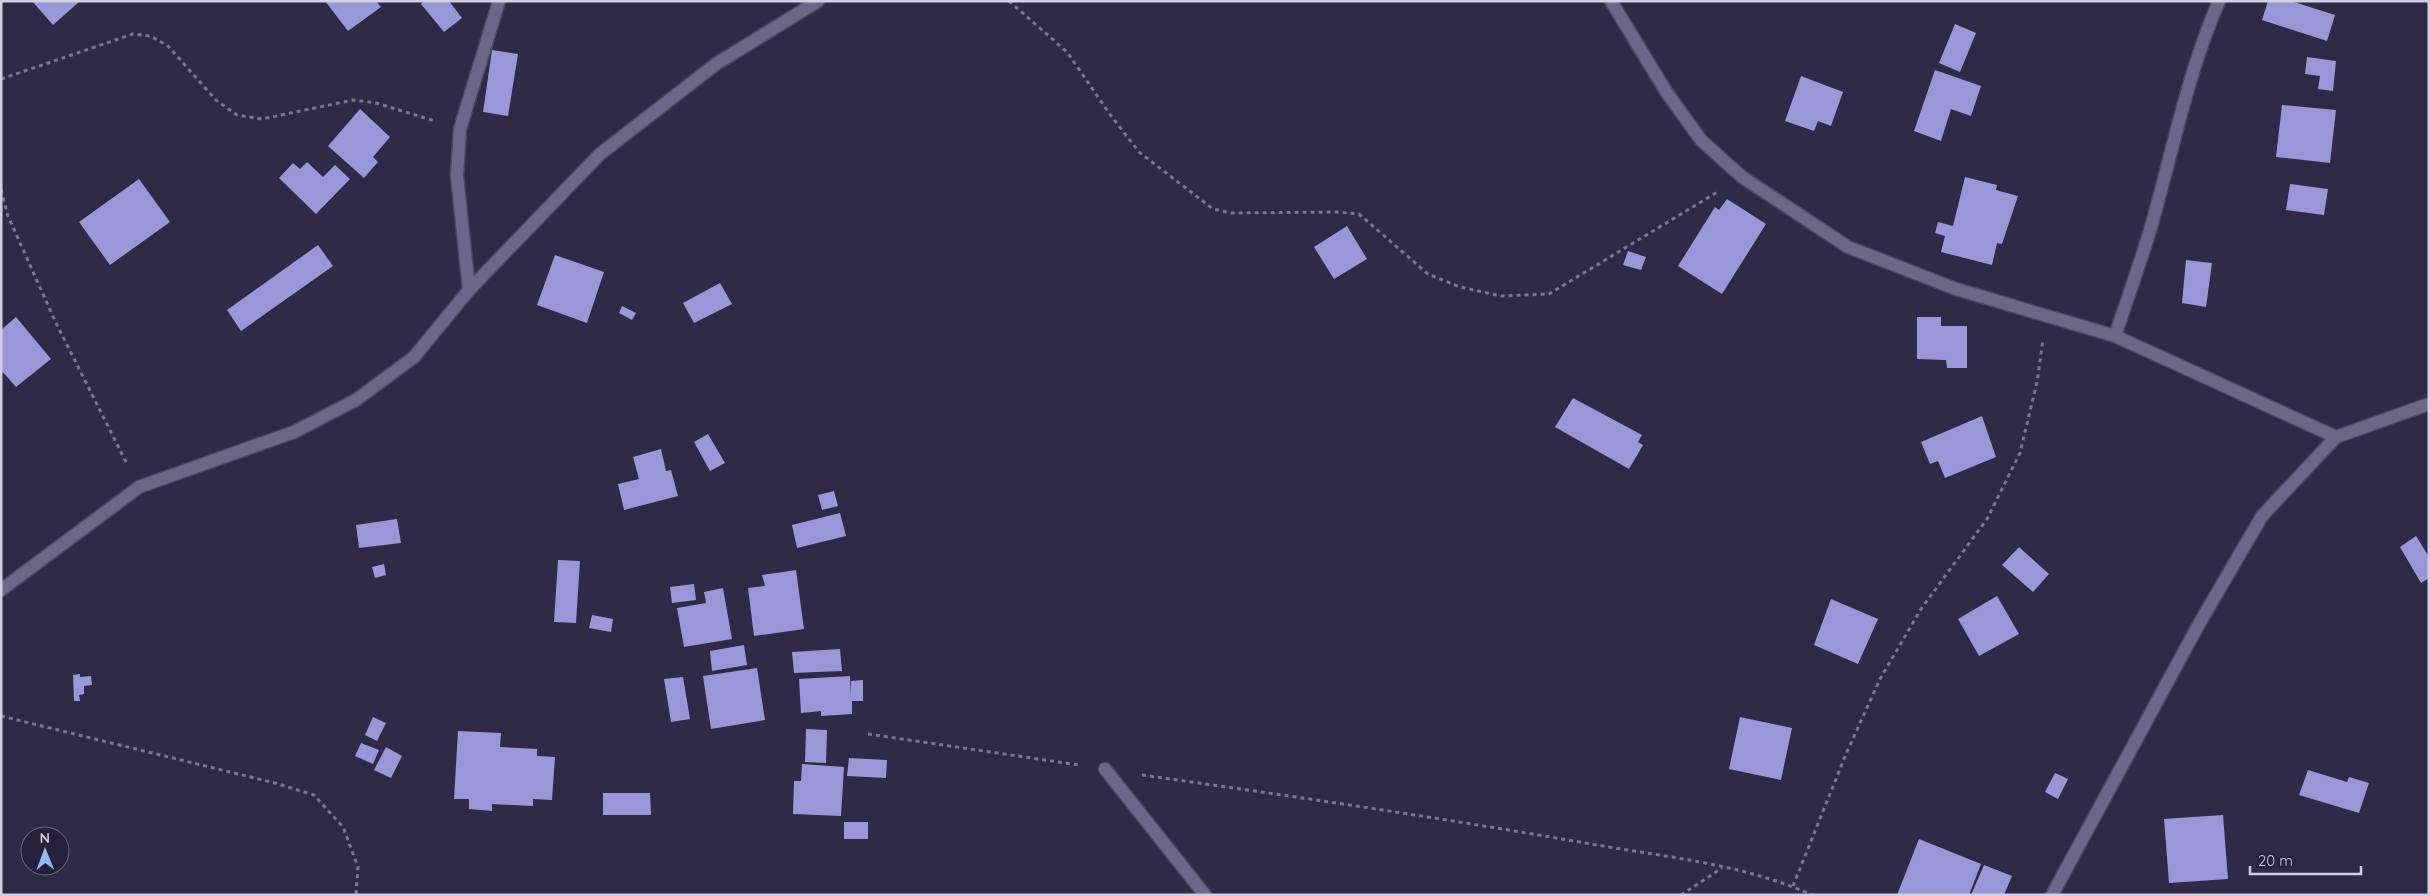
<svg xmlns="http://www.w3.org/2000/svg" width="2430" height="896" font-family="Quicksand,sans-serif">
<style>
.building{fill:#9a97d8}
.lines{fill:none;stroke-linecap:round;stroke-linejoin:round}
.street-casing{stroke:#4c475f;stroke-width:15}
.path{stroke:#7a768e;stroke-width:3;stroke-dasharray:4 4;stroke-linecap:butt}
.street{stroke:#6c6787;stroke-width:12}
</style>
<rect width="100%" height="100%" fill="#2f2a46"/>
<g class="building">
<polygon points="32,1 80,1 53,25"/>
<polygon points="325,1 376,1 381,7 348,31"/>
<polygon points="424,1 449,1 462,18 444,32 421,4"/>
<polygon points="2268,1 2291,1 2335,15 2327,41 2262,20"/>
<polygon points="1955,24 1976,33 1960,72 1939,63"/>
<polygon points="492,50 518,54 508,116 483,112"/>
<polygon points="2307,57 2336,61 2333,91 2318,89 2320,76 2305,74"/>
<polygon points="1935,70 1981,86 1971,116 1951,109 1941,141 1914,131"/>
<polygon points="1801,76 1843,92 1831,126 1818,121 1814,131 1785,121"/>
<polygon points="2282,105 2336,110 2330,163 2276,157"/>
<polygon points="360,109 390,137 373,157 378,162 364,178 328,146"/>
<polygon points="307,162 323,177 335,165 350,179 316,214 279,178 293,163 300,169"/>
<polygon points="1965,177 1997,185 1996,190 2018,196 2002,244 1997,243 1992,265 1941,252 1945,236 1935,233 1938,222 1953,226"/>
<polygon points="139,179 170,222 110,265 79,222"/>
<polygon points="2290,184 2328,189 2324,215 2286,210"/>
<polygon points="1727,199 1766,224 1722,294 1678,266 1715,207 1719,210"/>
<polygon points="1347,226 1367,259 1334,279 1314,247"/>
<polygon points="318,245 333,266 241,331 227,310"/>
<polygon points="1628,251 1646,257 1641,270 1623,265"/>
<polygon points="555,255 604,272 587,323 537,305"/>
<polygon points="2186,260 2212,263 2206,307 2182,303"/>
<polygon points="720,283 732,304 694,323 683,303"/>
<polygon points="622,306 636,313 632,320 619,313"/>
<polygon points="16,317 51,359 16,387 1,370 1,330"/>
<polygon points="1917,317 1941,317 1941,326 1967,326 1967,368 1947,368 1946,360 1917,359"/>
<polygon points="1573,398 1642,435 1638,442 1643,445 1629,469 1555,427"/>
<polygon points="1982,416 1996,457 1945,478 1938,461 1930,464 1921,442"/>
<polygon points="708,434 725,463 710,471 694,442"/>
<polygon points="661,449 666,471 671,470 678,496 624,510 618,484 639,479 633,457"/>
<polygon points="834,491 838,506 822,510 818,495"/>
<polygon points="840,513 846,536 797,548 792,525"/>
<polygon points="397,519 401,543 359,548 356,525"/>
<polygon points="2416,536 2429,557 2429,578 2421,583 2400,547"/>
<polygon points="2019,547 2049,574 2033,592 2002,565"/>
<polygon points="558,560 580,561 576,623 554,622"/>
<polygon points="384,564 386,575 375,578 372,567"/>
<polygon points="796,570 804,629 754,636 748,588 765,586 762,575"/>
<polygon points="694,584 696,600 672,603 670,587"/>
<polygon points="723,588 732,639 684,647 677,608 706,603 704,592"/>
<polygon points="1997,596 2019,634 1979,656 1958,619"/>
<polygon points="1831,599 1878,619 1858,664 1814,645"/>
<polygon points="592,615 613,619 611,632 589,628"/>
<polygon points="744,645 747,665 712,671 710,651"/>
<polygon points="840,649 842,671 794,673 792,652"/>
<polygon points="757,668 765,720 711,729 703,676"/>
<polygon points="80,674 80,677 91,676 92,685 84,686 84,694 79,695 80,701 74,701 73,675"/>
<polygon points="850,676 851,699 851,681 863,680 863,701 852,701 852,714 821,716 821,711 801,713 799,679"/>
<polygon points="683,677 690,719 671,722 664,679"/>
<polygon points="373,717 386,723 377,741 365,735"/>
<polygon points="1740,717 1792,728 1781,780 1729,769"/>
<polygon points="806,729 827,730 826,763 805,762"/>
<polygon points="458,731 501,733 500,747 537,749 537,756 555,757 552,800 533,799 533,806 492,804 492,811 469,809 469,799 454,799"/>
<polygon points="361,743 379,750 373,764 355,756"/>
<polygon points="386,747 402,756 391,778 374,770"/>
<polygon points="849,758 887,760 886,778 847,776"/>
<polygon points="802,764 844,767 841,816 793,814 794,781 801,781"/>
<polygon points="2308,770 2347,782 2349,777 2369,783 2359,813 2299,795"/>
<polygon points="2055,773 2068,779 2058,799 2045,792"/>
<polygon points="603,793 650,793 651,815 603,815"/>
<polygon points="2223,815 2228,879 2169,883 2164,819"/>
<rect x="844" y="822" width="24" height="17"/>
<polygon points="1919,839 1981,864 1969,895 1897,895"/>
<polygon points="1984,865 2012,876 2004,895 1971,895"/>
</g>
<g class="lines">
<g class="street-casing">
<g id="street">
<polyline points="1611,1 1667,93 1701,140 1742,177 1848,247 1956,289 2115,336 2336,437"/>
<polyline points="469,290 457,176 460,129 499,1"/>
<path d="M2115,336C2127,300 2140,264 2151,227C2173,150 2187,75 2219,1"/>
<polyline points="1,590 139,487 294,432 356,400 414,357 469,290 600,154 716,64 818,1"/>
<polyline points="1105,769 1205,895"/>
<polyline points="2052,895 2199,624 2262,516 2336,437 2429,404"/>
</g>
</g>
<g class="path">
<polyline points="1009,1 1067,52 1109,113 1139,152 1213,209 1231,213 1337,212 1359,214 1428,274 1460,287 1501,296 1549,294 1719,191"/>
<polyline points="1,79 133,34 150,36 167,45 216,100 237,115 262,119 353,100 376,103 435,121"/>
<polyline points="1,190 8,216 56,323 127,464"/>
<polyline points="1,716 275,783 314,795 343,827 358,867 356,895"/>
<polyline points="868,734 1079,765"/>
<path d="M1142,775C1292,796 1442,818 1591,844C1665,857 1744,864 1812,895"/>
<polyline points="1793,886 1846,754 1880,679 1921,609 1987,519 2020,453 2037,382 2043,340"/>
<polyline points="1681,895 1722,868"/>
</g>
<use href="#street" class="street"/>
</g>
<rect width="2430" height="896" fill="none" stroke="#d2cfe2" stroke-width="5"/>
<g transform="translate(45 851) rotate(359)"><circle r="24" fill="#26203b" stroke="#6b667e"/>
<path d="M0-4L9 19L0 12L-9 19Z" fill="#95b6fd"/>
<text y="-8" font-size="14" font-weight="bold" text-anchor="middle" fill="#d2cfe2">N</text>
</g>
<path d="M2250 866v8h111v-8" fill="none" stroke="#d2cfe2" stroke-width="2.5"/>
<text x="2258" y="866" font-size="15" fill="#d2cfe2" stroke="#26203b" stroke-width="4" paint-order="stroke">20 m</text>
</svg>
